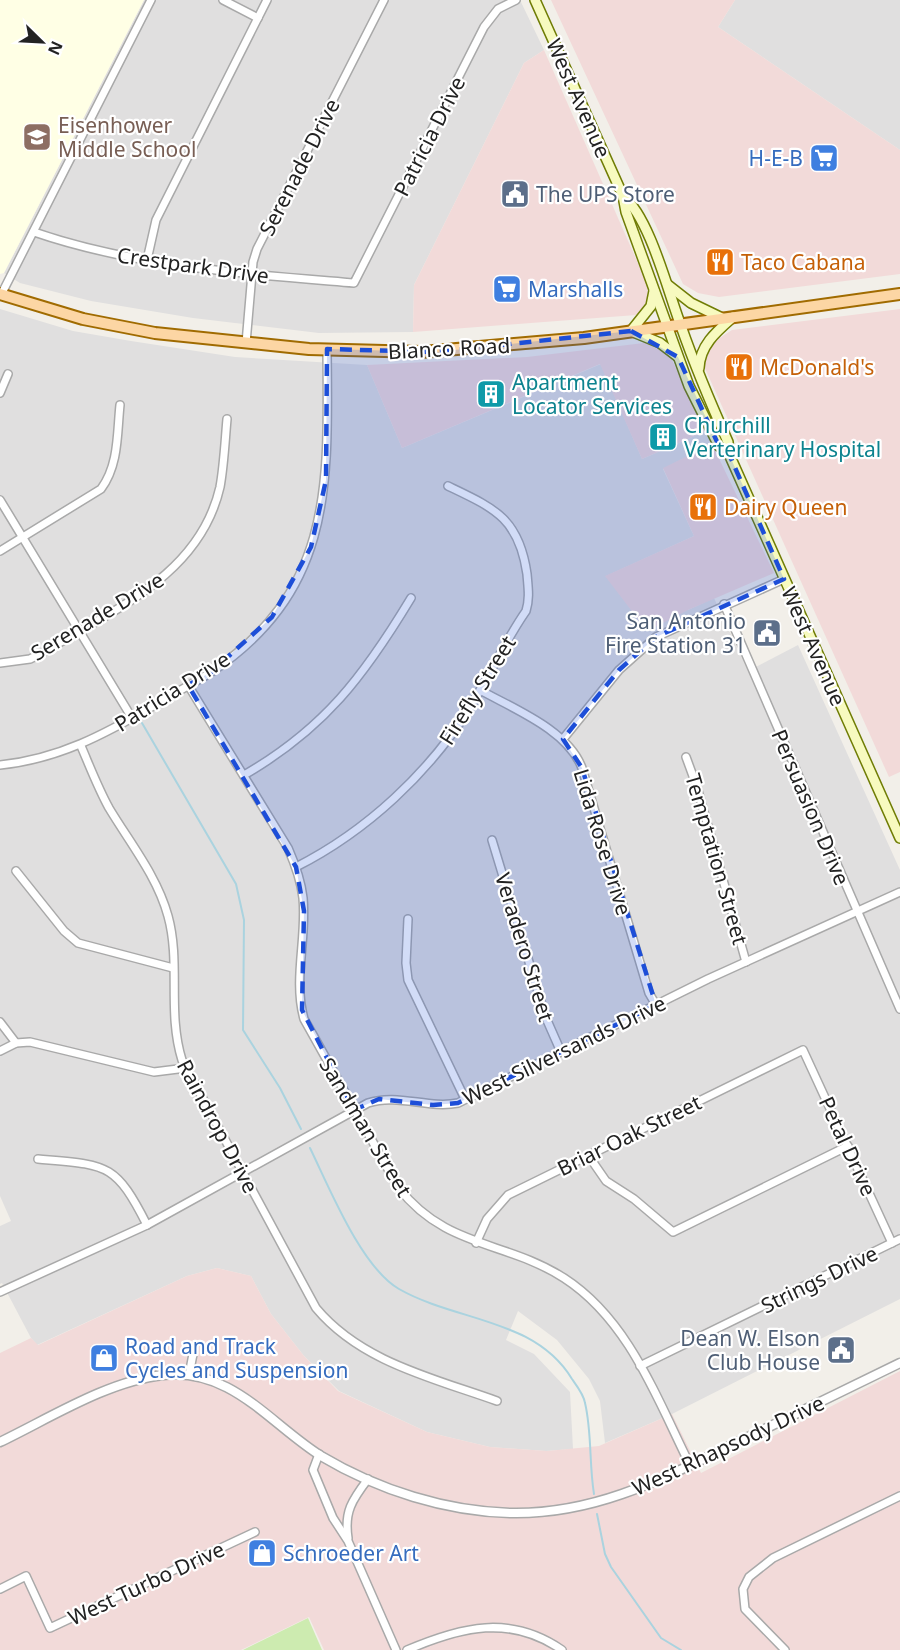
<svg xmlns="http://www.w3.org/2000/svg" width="900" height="1650" font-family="'Noto Sans',sans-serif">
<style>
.residential{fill:#e0dfdf}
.commercial{fill:#f2dad9}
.education{fill:#ffffe5}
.grass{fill:#cdebb0}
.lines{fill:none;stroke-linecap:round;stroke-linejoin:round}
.stream{stroke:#aad3df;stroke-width:2}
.minor-casing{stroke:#a9a9a9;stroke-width:10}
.tertiary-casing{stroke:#a9a9a9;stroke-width:11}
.secondary-casing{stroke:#707d05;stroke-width:12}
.primary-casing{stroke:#a06b00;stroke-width:14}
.minor{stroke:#fff;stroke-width:7}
.tertiary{stroke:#fff;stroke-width:8}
.secondary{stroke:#f7fabf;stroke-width:9}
.primary{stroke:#fcd6a4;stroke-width:10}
.marked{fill:#1d4ed8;fill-opacity:0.2;stroke:#1d4ed8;stroke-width:4.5;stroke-dasharray:12 8;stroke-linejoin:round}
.labels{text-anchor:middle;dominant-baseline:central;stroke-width:4.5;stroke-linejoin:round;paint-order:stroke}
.street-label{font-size:21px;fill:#222;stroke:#fff}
.education-label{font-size:21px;fill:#785e54;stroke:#fff;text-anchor:start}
.shop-label{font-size:21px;fill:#366cbe;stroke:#fff;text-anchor:start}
.service-label{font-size:21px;fill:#4e5e75;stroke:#fff;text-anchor:end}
.food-label{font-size:21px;fill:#c56008;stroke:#fff;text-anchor:start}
.culture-label{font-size:21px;fill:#0d838f;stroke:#fff;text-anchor:start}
</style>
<rect width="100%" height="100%" fill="#f2efe9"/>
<g class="residential">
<polygon points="144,0 520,0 544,50 524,63 414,285 413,332 319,333 193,318 91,301 20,283 4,273"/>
<polygon points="735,0 900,0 900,150 718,27"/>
<polygon points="0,309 73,331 131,341 235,357 367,365 402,448 601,364 642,459 706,431 712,444 663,469 694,536 606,576 688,610 714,598 748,671 798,645 900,870 900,1299 672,1414 605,1443 600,1401 589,1379 557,1340 518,1311 506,1340 534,1354 570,1392 573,1449 546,1451 490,1447 427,1432 339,1391 304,1356 271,1314 251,1276 217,1268 187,1276 37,1345 31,1338 2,1283 0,1284 0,1226 11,1221 0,1196"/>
</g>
<g class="commercial">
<polygon points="551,0 735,0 718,27 900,150 900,274 719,297 698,293 683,284"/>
<polygon points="544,50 648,286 647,302 636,315 413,332 414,285 524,63"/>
<polygon points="900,309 900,772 889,777 703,364 708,351 718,339 732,330"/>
<polygon points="644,343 669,354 706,431 642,459 600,364 402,448 367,365 527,357"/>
<polygon points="712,444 774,573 688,610 647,631 605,576 694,536 663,468"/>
<polygon points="217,1268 251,1276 271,1314 304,1356 338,1391 427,1432 490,1447 547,1451 599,1446 672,1414 701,1473 900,1371 900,1650 324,1650 309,1617 241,1650 0,1650 0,1353 31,1338 38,1345 187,1276"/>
</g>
<polygon class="education" points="0,0 144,0 4,273 0,274"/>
<polygon class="grass" points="308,1618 322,1650 243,1650"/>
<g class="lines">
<g class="stream">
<polyline points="142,723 236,884 244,920 243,1030 280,1088 301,1129"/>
<path d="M310,1148C329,1187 361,1267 399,1289C457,1322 535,1318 572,1379C577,1386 584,1395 585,1403C592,1432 589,1464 594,1494"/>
<polyline points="597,1514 605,1554 611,1567 661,1638 681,1650"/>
</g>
<g class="minor-casing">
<g id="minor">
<polyline points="223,0 258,18"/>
<path d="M34,232C136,267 247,274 354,283L484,27L498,9L516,0"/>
<polyline points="147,260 156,220 267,0"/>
<polyline points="1,295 151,0"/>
<polyline points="246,343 253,262 257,249 384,0"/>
<polyline points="0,393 8,374"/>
<polyline points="0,500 132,718"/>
<path d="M0,551L101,489C119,465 117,433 120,405"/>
<polyline points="724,604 900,1009"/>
<path d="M0,663L30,659L44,652C113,610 200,575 220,487C224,465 225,441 227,419"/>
<path d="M188,685L288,848C295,864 301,880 303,898C307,938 293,979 304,1019L398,1187C446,1249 505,1240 564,1278C629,1320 657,1399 690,1465"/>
<path d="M480,690C514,709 568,730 582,768L649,993L656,1005"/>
<polyline points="563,739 619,670 656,637 784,579"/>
<path d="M81,746C90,767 98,788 109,808C130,843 157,876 168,916C181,963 167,1012 182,1060L316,1308C361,1362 433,1378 497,1401"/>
<polyline points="686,757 697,787 746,962"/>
<path d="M0,765C59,759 105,734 155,705C173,694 192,684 210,673C335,590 328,482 327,349"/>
<path d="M244,775C324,729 364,676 411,598"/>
<polyline points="492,840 546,1018 561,1052"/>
<path d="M296,867C367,831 429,773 471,706C490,675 505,641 526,611C530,598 528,587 527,574C519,518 494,508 448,486"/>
<polyline points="16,871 64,931 78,943 173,968"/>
<polyline points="408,919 406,963 408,980 465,1099"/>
<polyline points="0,1022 16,1043"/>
<polyline points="0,1051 16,1043 30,1042 154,1072 186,1068"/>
<polyline points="588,1155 606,1181 634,1199 673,1232 848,1146"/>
<path d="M38,1159C107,1165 115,1162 147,1225"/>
<polyline points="476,1243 487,1219 508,1195 803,1050 892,1243"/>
<path d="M0,1292L147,1225L368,1103C398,1093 428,1109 458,1103L708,979L900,892"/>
<polyline points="640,1366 900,1239"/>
<polyline points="189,1375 193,1354"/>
<polyline points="319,1454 313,1470 333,1518 348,1541 396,1650"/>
<path d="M348,1538C344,1512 352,1500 368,1479"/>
<polyline points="0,1589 26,1576 50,1628 255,1532"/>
<path d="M407,1650C461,1627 510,1614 562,1650"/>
<polyline points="785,1650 745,1609 743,1589 749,1577 773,1558 900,1496"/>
</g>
</g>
<g class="tertiary-casing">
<path id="tertiary" d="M0,1442C50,1418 108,1381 163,1375C231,1367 270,1424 321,1456C378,1490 447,1512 513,1513C598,1514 666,1477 740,1441C794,1415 847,1389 900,1363"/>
</g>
<g class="secondary-casing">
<g id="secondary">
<polyline points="535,0 623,196 626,212 689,386 719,446 729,454"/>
<path d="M623,196C650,218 668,292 681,326C695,366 711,404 728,442L729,454L900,838"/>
<polyline points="668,285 691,303 722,318"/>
<polyline points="654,291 651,306 631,331 660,343 677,356"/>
<path d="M699,368C700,345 717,331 733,317"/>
</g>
</g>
<g class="primary-casing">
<polyline id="primary" points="0,294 83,319 155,333 309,349 422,352 584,338 900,294"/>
</g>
<use href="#minor" class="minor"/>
<use href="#tertiary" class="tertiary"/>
<use href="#secondary" class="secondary"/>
<use href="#primary" class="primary"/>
</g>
<path class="marked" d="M631,331L678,357L719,446L729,454L784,579L656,637L619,670L563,739L582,768L656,1005L458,1103L433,1105L379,1099L354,1110L302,1010L304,911L296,867L188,685L211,672L272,617L311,547L326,480L327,349L436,352Z"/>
<defs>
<g id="school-square" transform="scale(1.5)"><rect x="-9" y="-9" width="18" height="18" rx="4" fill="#8d6e63" stroke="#fff"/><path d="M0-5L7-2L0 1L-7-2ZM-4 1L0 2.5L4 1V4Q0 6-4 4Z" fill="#fff"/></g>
<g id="supermarket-square" transform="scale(1.5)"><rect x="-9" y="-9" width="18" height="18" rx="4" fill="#3f7fe0" stroke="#fff"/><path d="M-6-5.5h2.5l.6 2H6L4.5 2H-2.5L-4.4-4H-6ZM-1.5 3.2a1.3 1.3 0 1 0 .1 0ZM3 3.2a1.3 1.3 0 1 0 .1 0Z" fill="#fff"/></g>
<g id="civic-square" transform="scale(1.5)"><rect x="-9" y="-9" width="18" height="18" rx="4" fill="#5c6f8a" stroke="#fff"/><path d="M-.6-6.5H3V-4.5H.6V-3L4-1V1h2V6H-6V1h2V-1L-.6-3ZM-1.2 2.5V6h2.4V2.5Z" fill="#fff"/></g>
<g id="restaurant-square" transform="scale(1.5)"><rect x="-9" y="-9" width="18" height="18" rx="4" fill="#e8710a" stroke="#fff"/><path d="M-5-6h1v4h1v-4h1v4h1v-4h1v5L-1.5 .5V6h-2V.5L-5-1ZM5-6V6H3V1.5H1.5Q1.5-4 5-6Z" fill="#fff"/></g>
<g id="building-square" transform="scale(1.5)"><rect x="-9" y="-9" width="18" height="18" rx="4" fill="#0f9aa8" stroke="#fff"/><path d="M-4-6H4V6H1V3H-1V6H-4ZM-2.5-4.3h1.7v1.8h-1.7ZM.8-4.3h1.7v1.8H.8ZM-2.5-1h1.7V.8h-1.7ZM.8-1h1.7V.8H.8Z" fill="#fff"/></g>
<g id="shop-square" transform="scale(1.5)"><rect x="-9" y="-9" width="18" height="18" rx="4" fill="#3f7fe0" stroke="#fff"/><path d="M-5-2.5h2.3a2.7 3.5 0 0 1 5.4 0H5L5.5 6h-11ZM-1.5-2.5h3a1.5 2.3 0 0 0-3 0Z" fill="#fff"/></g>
</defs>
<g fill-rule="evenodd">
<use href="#school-square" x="37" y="137"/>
<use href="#supermarket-square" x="824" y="158"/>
<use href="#civic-square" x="515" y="194"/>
<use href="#restaurant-square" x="720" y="262"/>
<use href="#supermarket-square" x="507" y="289"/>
<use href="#restaurant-square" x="739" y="367"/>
<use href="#building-square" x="491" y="394"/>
<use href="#building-square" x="663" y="437"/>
<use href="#restaurant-square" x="703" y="507"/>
<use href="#civic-square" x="767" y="633"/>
<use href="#civic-square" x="841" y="1350"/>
<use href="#shop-square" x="104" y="1358"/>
<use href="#shop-square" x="262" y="1553"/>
</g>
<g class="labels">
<g class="street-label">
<text transform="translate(579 98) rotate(66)">West Avenue</text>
<text transform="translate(429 136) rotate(-63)">Patricia Drive</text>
<text transform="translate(299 167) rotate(-63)">Serenade Drive</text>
<text transform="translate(193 265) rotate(8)">Crestpark Drive</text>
<text transform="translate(449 348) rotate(-3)">Blanco Road</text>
<text transform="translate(97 616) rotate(-31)">Serenade Drive</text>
<text transform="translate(814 646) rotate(66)">West Avenue</text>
<text transform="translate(477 690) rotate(-58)">Firefly Street</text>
<text transform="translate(172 691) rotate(-32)">Patricia Drive</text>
<text transform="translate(811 807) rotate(67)">Persuasion Drive</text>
<text transform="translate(603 842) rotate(73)">Lida Rose Drive</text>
<text transform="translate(717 859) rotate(74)">Temptation Street</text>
<text transform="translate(525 947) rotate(73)">Veradero Street</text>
<text transform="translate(564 1050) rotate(-26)">West Silversands Drive</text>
<text transform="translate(218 1126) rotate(62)">Raindrop Drive</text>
<text transform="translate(366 1127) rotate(59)">Sandman Street</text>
<text transform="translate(629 1135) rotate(-26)">Briar Oak Street</text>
<text transform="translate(848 1146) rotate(65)">Petal Drive</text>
<text transform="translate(819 1279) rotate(-26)">Strings Drive</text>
<text transform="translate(728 1445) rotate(-25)">West Rhapsody Drive</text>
<text transform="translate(146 1583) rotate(-25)">West Turbo Drive</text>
</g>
<g class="education-label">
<text x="58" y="125">Eisenhower<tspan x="58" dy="24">Middle School</tspan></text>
</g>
<g class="shop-label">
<text x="803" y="158" text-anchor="end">H-E-B</text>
<text x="528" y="289">Marshalls</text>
<text x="125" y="1346">Road and Track<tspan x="125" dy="24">Cycles and Suspension</tspan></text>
<text x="283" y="1553">Schroeder Art</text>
</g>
<g class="service-label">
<text x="536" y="194" text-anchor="start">The UPS Store</text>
<text x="746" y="621">San Antonio<tspan x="746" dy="24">Fire Station 31</tspan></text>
<text x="820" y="1338">Dean W. Elson<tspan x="820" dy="24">Club House</tspan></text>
</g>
<g class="food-label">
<text x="741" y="262">Taco Cabana</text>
<text x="760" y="367">McDonald's</text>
<text x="724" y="507">Dairy Queen</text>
</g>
<g class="culture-label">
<text x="512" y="382">Apartment<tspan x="512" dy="24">Locator Services</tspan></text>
<text x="684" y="425">Churchill<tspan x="684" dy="24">Verterinary Hospital</tspan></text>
</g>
</g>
<g transform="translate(42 42) rotate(114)" stroke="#ffffff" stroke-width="4.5" paint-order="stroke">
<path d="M0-4.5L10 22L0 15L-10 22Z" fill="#222222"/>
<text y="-9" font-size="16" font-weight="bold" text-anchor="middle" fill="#222222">N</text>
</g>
</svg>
